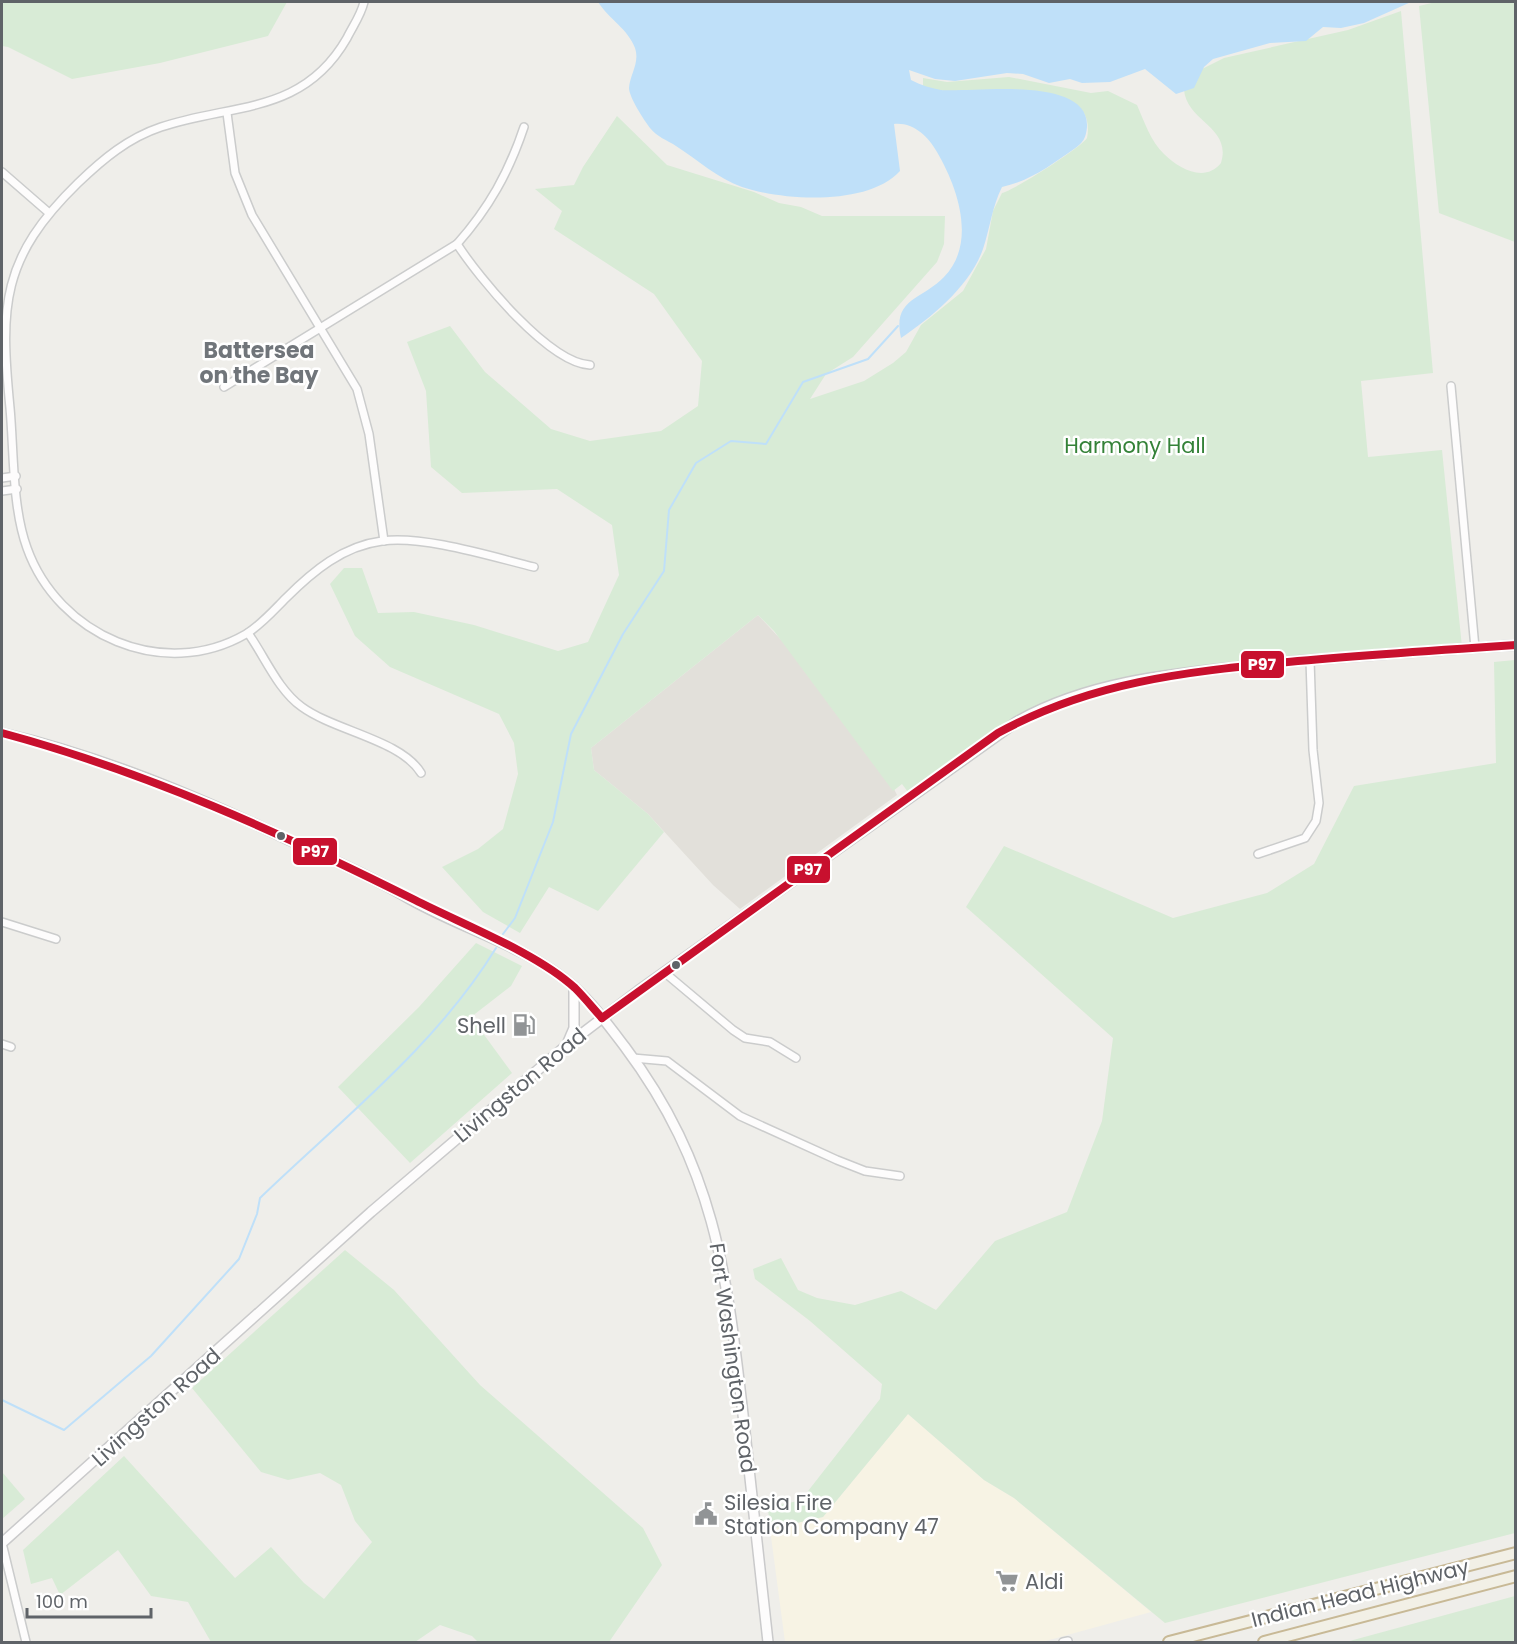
<svg xmlns="http://www.w3.org/2000/svg" width="1517" height="1644" font-family="Poppins,sans-serif">
<style>
.commercial{fill:#f7f3e4}
.education{fill:#e2e0da}
.green{fill:#d8ebd6}
.water{fill:#bfe0f9}
.lines{fill:none;stroke-linecap:round;stroke-linejoin:round}
.stream{stroke:#bfe0f9;stroke-width:2}
.minor-casing{stroke:#cbcccc;stroke-width:10}
.secondary-casing{stroke:#cacacb;stroke-width:12}
.trunk-casing{stroke:#c8b996;stroke-width:14}
.minor{stroke:#fdfcfc;stroke-width:7}
.secondary{stroke:#fdfcfc;stroke-width:9}
.trunk{stroke:#f2f0e6;stroke-width:10}
.bus-1-casing{stroke:#fff;stroke-width:12}
.bus-1{stroke:#c8102e;stroke-width:8}
.bus-dot{fill:#5f6368;stroke:#fff;stroke-width:2}
.labels{text-anchor:middle;dominant-baseline:central;stroke-width:5;stroke-linejoin:round;paint-order:stroke}
.park-label{font-size:21px;fill:#348238;stroke:#fff}
.poi-label{font-size:21px;fill:#5f6368;stroke:#fff;text-anchor:start}
.street-label{font-size:21px;fill:#5f6368;stroke:#fff}
.neighbourhood-label{font-size:22px;font-weight:bold;fill:#70757a;stroke:#fff}
.line-badge{stroke:#fff;stroke-width:2}
.badge-label{font-size:16px;text-anchor:middle;font-weight:bold;fill:#fff}
</style>
<rect width="100%" height="100%" fill="#efeeea"/>
<polygon class="commercial" points="908,1414 984,1480 1014,1498 1151,1612 1042,1642 785,1642 770,1529 823,1517"/>
<polygon class="education" points="758,615 864,729 897,795 740,909 713,885 648,814 594,770 591,748"/>
<g class="green">
<polygon points="2,2 287,2 268,36 160,63 72,79 8,47 2,46"/>
<polygon points="1436,2 1515,2 1515,242 1439,213 1419,6"/>
<path d="M1401,11L1433,373L1361,381L1368,457L1442,450L1462,647L1194,669L1068,696L908,792L902,784L893,791L774,631L758,615L591,748L594,770L648,814L664,832L598,911L549,887L520,933L483,912L442,867L478,849L503,829L518,774L514,743L499,714L390,667L355,636L330,584L344,568H362L378,613L414,612L474,625L558,651L588,642L619,575L612,525L557,489L462,493L431,467L426,391L407,342L450,326L485,372L551,429L590,441L661,431L698,406L702,361L654,294L554,229L562,211L535,189L574,185L583,167L617,116L667,165L754,192L779,203L801,207L822,216H945L944,244L937,262L853,357L826,374L810,399L864,381L893,363L906,352L921,325L963,291L986,249L993,211L1002,193C1013,191 1082,147 1087,138C1090,124 1086,109 1073,103L923,89V78L947,82L1009,77L1091,93L1108,91L1137,105C1144,121 1151,142 1164,154C1179,169 1205,183 1221,163C1232,127 1187,122 1184,90L1196,72L1224,58L1348,30Z"/>
<polygon points="1515,660 1515,1533 1165,1623 1014,1498 984,1480 908,1414 823,1517 770,1529 768,1508 801,1500 880,1399 882,1384 810,1321 755,1279 753,1269 781,1258 798,1290 817,1298 855,1305 901,1291 936,1310 995,1241 1067,1212 1102,1121 1113,1038 966,907 1004,846 1173,918 1267,893 1314,864 1354,786 1496,763 1494,662"/>
<polygon points="476,943 522,966 511,986 471,1017 512,1073 410,1163 338,1087 419,1007"/>
<polygon points="345,1250 394,1290 480,1385 643,1528 662,1565 609,1642 478,1642 472,1636 440,1625 415,1642 211,1642 188,1602 151,1596 118,1550 60,1595 52,1578 31,1584 23,1550 124,1456 235,1578 271,1547 304,1583 324,1599 372,1542 355,1521 341,1485 320,1473 288,1480 261,1472 192,1388"/>
<polygon points="2,1472 25,1499 2,1519"/>
<polygon points="1515,1596 1515,1642 1346,1642"/>
</g>
<path class="water" d="M598,2H1411L1364,23L1341,28L1323,27L1306,41L1270,43L1213,59L1204,67L1194,88L1176,94L1145,69L1110,82L1082,83L1070,79L1049,83L1023,74L1007,73L955,81L935,79L909,70L911,80C921,85 930,88 941,90C971,93 1090,74 1087,127C1086,138 1083,143 1074,149C1051,165 1030,181 1002,187C992,207 990,228 983,249C970,286 932,317 901,338C892,298 922,300 944,277C977,243 958,188 937,152C928,136 913,122 894,124L900,171C868,206 784,201 742,187C717,178 698,160 676,146C667,140 657,137 650,128C644,120 629,97 629,88C630,74 640,63 635,48C628,29 609,19 598,2Z"/>
<g class="lines">
<g class="stream">
<polyline points="503,934 515,918 553,822 571,734 623,634 664,571 669,510 696,463 731,441 766,444 803,382 868,359 898,326"/>
<path d="M2,1400L64,1430L151,1356L239,1259L257,1214L260,1198C342,1119 436,1046 496,948"/>
</g>
<g class="minor-casing">
<g id="minor">
<path d="M364,2C361,15 353,26 347,38C303,115 233,103 161,127C128,138 103,159 78,183C1,258 0,306 10,408C14,451 12,507 27,548C58,635 163,682 246,634C261,625 274,610 286,598C313,571 343,546 382,541C423,535 493,557 534,567"/>
<polyline points="227,113 235,173 252,215 357,389 369,434 384,541"/>
<polyline points="2,172 48,212"/>
<path d="M457,244C479,278 549,363 590,365"/>
<polyline points="1451,386 1475,648"/>
<path d="M224,387L457,244C489,208 509,172 524,127"/>
<polyline points="2,478 16,476"/>
<polyline points="2,491 17,489"/>
<path d="M248,633C265,657 278,690 302,707C335,731 401,740 421,773"/>
<polyline points="1258,854 1305,838 1316,821 1319,803 1313,750 1310,660"/>
<polyline points="2,922 56,939"/>
<polyline points="664,972 733,1030 745,1038 770,1042 796,1058"/>
<polyline points="2,1044 11,1047"/>
<polyline points="633,1058 667,1061 740,1116 837,1160 865,1171 900,1176"/>
<polyline points="2,1543 26,1642"/>
<polyline points="1063,1642 1068,1641"/>
</g>
</g>
<g class="secondary-casing">
<g id="secondary">
<path d="M2,733C101,756 196,796 289,840C327,857 366,874 403,895C458,928 524,944 573,986C593,1004 609,1026 625,1047C717,1170 727,1277 744,1423C752,1496 760,1569 768,1642"/>
<polyline points="568,1042 574,1028 574,987"/>
<path d="M2,1543L371,1212L567,1045L638,991L1018,721C1093,679 1181,673 1265,664C1348,656 1432,651 1516,645"/>
</g>
</g>
<g class="trunk-casing">
<g id="trunk">
<polyline points="1169,1642 1516,1553"/>
<polyline points="1264,1642 1516,1576"/>
</g>
</g>
<use href="#minor" class="minor"/>
<use href="#secondary" class="secondary"/>
<use href="#trunk" class="trunk"/>
<g class="bus-1-casing">
<g id="bus-1">
<path d="M2,733C147,772 281,833 415,900C462,924 537,953 575,988C584,997 593,1008 602,1018"/>
<path d="M602,1018L998,733C1091,682 1184,672 1288,662C1364,655 1440,650 1516,645"/>
</g>
</g>
<use href="#bus-1" class="bus-1"/>
</g>
<defs>
<g id="fuel-bare" transform="scale(1.8)"><path d="M-5.5-6h7V0h2V4h1.3V-2.5L3-4.5l.8-.8L6-3V5H2.5V1h-1V6h-7ZM-4.2-4.7v3.2H.2V-4.7Z" fill="#919496" stroke="#fff" stroke-width="2.5" paint-order="stroke"/></g>
<g id="civic-bare" transform="scale(1.8)"><path d="M-.6-6.5H3V-4.5H.6V-3L4-1V1h2V6H-6V1h2V-1L-.6-3ZM-1.2 2.5V6h2.4V2.5Z" fill="#919496" stroke="#fff" stroke-width="2.5" paint-order="stroke"/></g>
<g id="supermarket-bare" transform="scale(1.8)"><path d="M-6-5.5h2.5l.6 2H6L4.5 2H-2.5L-4.4-4H-6ZM-1.5 3.2a1.3 1.3 0 1 0 .1 0ZM3 3.2a1.3 1.3 0 1 0 .1 0Z" fill="#919496" stroke="#fff" stroke-width="2.5" paint-order="stroke"/></g>
</defs>
<g fill-rule="evenodd">
<use href="#fuel-bare" x="524" y="1025"/>
<use href="#civic-bare" x="706" y="1514"/>
<use href="#supermarket-bare" x="1007" y="1581"/>
</g>
<g class="bus-dot">
<circle cx="281" cy="836" r="5"/>
<circle cx="676" cy="965" r="5"/>
</g>
<g class="labels">
<g class="park-label">
<text x="1135" y="445">Harmony Hall</text>
</g>
<g class="poi-label">
<text x="506" y="1025" text-anchor="end">Shell</text>
<text x="724" y="1502">Silesia Fire<tspan x="724" dy="24">Station Company 47</tspan></text>
<text x="1025" y="1581">Aldi</text>
</g>
<g class="street-label">
<text transform="translate(520 1085) rotate(-40)">Livingston Road</text>
<text transform="translate(733 1358) rotate(82)">Fort Washington Road</text>
<text transform="translate(156 1407) rotate(-42)">Livingston Road</text>
<text transform="translate(1360 1593) rotate(-14)">Indian Head Highway</text>
</g>
<g class="neighbourhood-label">
<text x="259" y="350">Battersea<tspan x="259" dy="25">on the Bay</tspan></text>
</g>
</g>
<g class="line-badge">
<rect x="1240" y="650" width="45" height="29" rx="6" fill="#c8102e"/>
<rect x="292" y="837" width="46" height="29" rx="6" fill="#c8102e"/>
<rect x="786" y="855" width="45" height="29" rx="6" fill="#c8102e"/>
</g>
<g class="badge-label">
<text x="1262" y="670">P97</text>
<text x="315" y="857">P97</text>
<text x="808" y="875">P97</text>
</g>
<rect width="1517" height="1644" fill="none" stroke="#5f6368" stroke-width="6"/>
<path d="M27 1608v9h124v-9" fill="none" stroke="#5f6368" stroke-width="3"/>
<text x="36" y="1608" font-size="18" fill="#5f6368" stroke="#ffffff" stroke-width="4.5" paint-order="stroke">100 m</text>
</svg>
